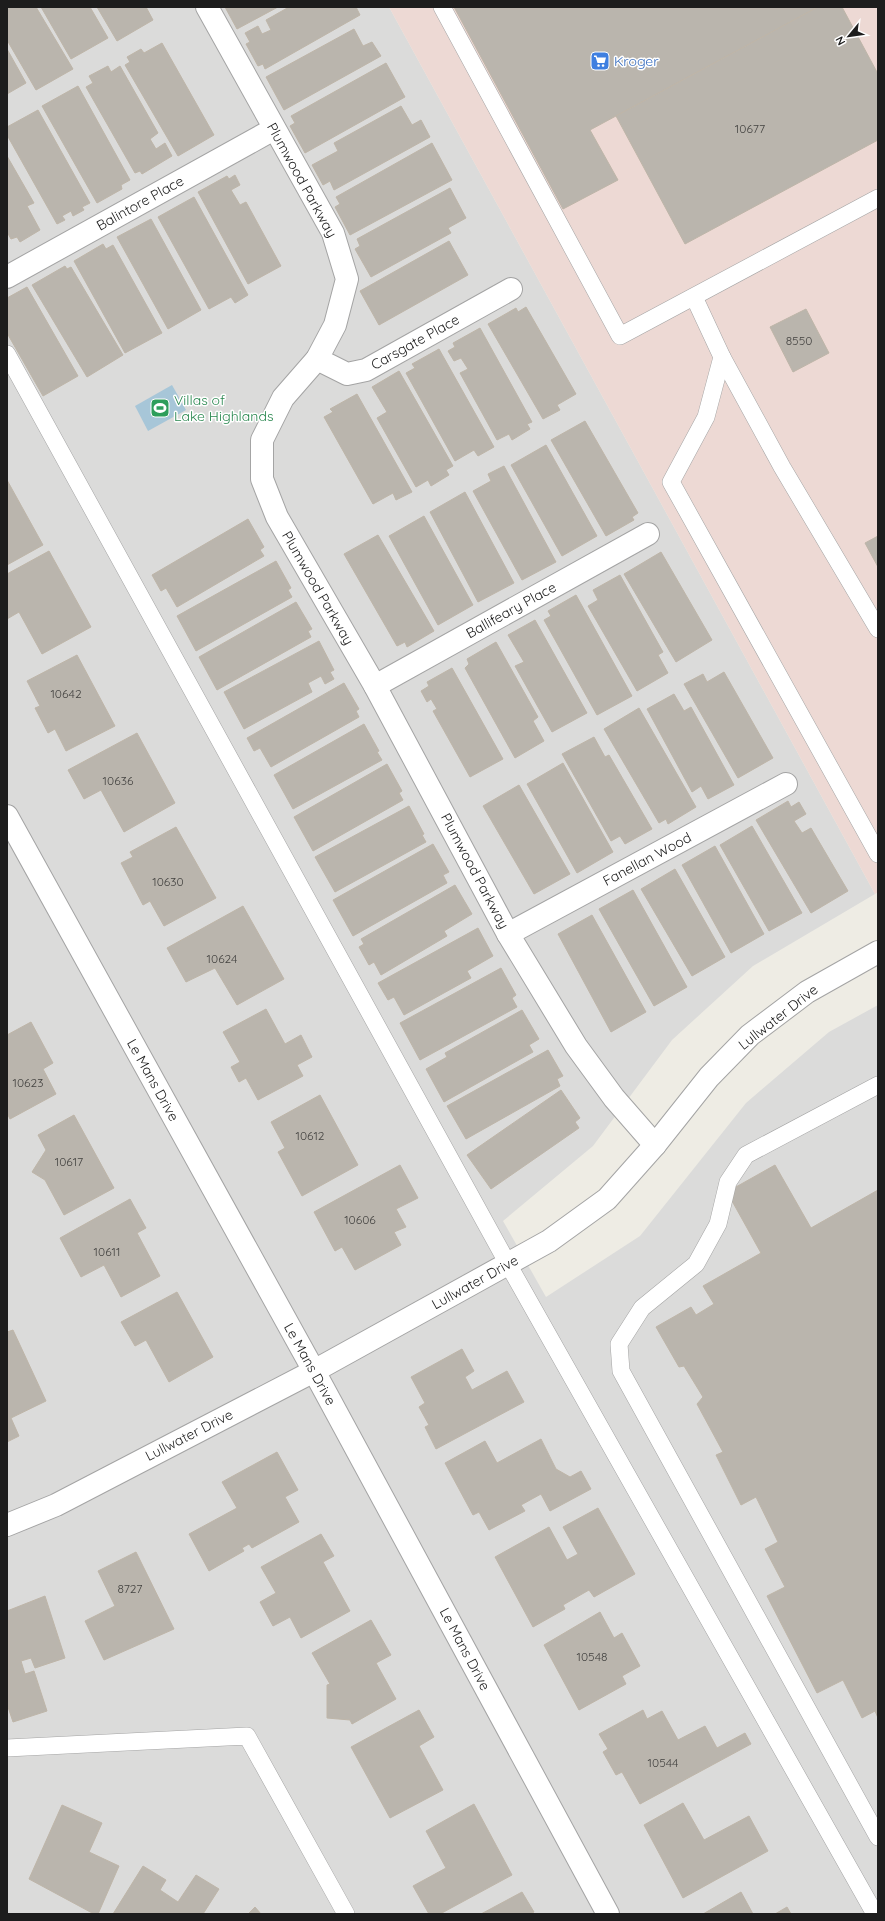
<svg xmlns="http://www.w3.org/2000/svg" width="885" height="1921" font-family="Quicksand,sans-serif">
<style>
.residential{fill:#dbdbda}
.commercial{fill:#edd9d4}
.water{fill:#a7c6d8}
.building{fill:#bab5ad;stroke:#beb5a8}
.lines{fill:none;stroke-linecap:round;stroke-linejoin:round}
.lane-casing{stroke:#a4a4a4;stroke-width:18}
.street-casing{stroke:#a4a4a4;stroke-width:24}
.lane{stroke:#fff;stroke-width:17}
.street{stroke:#fff;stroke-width:22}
.labels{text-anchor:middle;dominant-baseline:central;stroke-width:3;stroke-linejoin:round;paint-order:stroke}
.number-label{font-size:12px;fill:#444341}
.shop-label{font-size:14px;fill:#366cbe;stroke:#fff;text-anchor:start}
.street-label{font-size:14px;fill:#1d1d1d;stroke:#fff}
.leisure-label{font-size:14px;fill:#27864d;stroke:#fff;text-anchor:start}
</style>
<rect width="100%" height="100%" fill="#eeece4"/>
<polygon class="residential" points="7,7 389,7 875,894 753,966 672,1040 593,1146 503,1221 546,1297 640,1236 746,1103 829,1032 878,1005 878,1914 7,1914"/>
<polygon class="commercial" points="389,7 878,7 878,892 875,894"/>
<polygon class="water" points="172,385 186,410 148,431 135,406"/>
<g class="building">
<polygon points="7,7 36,7 73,69 36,90 7,40"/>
<polygon points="41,7 90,7 108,38 71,59"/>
<polygon points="97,7 146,7 153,20 117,41"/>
<polygon points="225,7 278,7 237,29"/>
<polygon points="289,7 356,7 360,15 265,69 263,64 258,66 246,44 250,42 245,33 258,26 262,34 271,30 266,20"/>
<polygon points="454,7 818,7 590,130 618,180 563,209"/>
<polygon points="818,7 842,7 878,74 878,140 685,244 616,116"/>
<polygon points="354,29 363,46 372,42 381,56 284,110 266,77"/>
<polygon points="162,43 214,135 178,156 125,65 130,62 127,57 141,49 144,53"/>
<polygon points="7,49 26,83 7,94"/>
<polygon points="386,63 405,97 305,153 290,126 295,123 291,116"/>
<polygon points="108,66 111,72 120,66 158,133 150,139 156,149 165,143 172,156 142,174 140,171 135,173 86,87 93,83 89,76"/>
<polygon points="78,86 130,180 121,185 122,189 97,203 42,106"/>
<polygon points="401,106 412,125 421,120 430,137 334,190 330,181 323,185 312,165 338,151 334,143"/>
<polygon points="38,110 90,203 82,207 84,210 73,216 71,211 62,216 65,220 57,224 7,135 7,127"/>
<polygon points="432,143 452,180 350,235 335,207 340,204 336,197"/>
<polygon points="7,156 34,203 27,206 40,230 20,242 17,237 11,239 7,232"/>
<polygon points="235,175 240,185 231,190 240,205 246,202 281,266 248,284 198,192 227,176 229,179"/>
<polygon points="450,188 466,218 448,228 451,233 371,277 355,249 360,246 357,239"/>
<polygon points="194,197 248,295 235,303 231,297 209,309 158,217"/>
<polygon points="151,219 201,310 168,329 117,237"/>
<polygon points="449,241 468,275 379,325 360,291"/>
<polygon points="103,244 106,249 113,245 162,333 125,353 74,261"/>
<polygon points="65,266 67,269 71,267 123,355 87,377 32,285"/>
<polygon points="27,287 78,376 43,396 7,333 7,298"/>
<polygon points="526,307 576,394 557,405 560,410 543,419 488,324 516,308 518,312"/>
<polygon points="806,309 829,353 793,372 770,327"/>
<polygon points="480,328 532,422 527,424 530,429 512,440 509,434 497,440 460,373 468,369 461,358 454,361 448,351 455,347 453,343"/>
<polygon points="439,349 494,447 478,456 474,450 455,461 406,373 415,368 412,364"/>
<polygon points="399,371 453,466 446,470 449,475 431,486 428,480 416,487 377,418 387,412 372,387"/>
<polygon points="357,394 412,492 396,500 393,493 373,504 324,417 333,412 330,409"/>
<polygon points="585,421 638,513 632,517 634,520 606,536 551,440"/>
<polygon points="546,445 597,536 562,556 511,465"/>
<polygon points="504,466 556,562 522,580 473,491 491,481 488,474"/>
<polygon points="7,480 43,545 7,565"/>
<polygon points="465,492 514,583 478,602 430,512"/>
<polygon points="424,516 473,605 438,625 389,536"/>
<polygon points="248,519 264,547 260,550 264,556 177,607 166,588 161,591 152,575"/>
<polygon points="378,535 434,631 407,647 405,642 397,646 344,554"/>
<polygon points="878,536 878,567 865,543"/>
<polygon points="49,551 91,627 42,654 19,612 7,619 7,574"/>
<polygon points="661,552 712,640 676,662 624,574"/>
<polygon points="276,561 291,588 288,590 292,597 196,651 177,616"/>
<polygon points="620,575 663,652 658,655 668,673 637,691 588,606 598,600 593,590"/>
<polygon points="576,595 632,696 597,715 544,620 551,616 548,611"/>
<polygon points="296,602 312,629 308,631 311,637 217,690 199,657"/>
<polygon points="535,620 587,713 552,732 515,666 524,662 508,635"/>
<polygon points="319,641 334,670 330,672 334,679 325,684 321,676 308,683 312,692 244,729 224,692"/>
<polygon points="496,642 538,717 533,721 544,741 515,758 465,668 469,664 467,659"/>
<polygon points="77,655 115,726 66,751 55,729 48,733 35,708 40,706 27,681"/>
<polygon points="452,668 503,759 470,777 433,711 437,709 431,699 427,702 421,691 429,686 427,682"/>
<polygon points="724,672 773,758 738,778 684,684 703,674 707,682"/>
<polygon points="344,683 359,709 356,711 359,717 271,767 260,748 254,751 247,738"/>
<polygon points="674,694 684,711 691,707 734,785 708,799 701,786 692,792 647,709"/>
<polygon points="639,708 696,807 668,824 666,819 659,823 604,729"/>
<polygon points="364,724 379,751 377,752 382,760 293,809 274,775"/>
<polygon points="137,733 175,803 124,832 101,790 84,799 68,770"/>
<polygon points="594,737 605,757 609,755 652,829 625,844 620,836 611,841 562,754"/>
<polygon points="563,763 613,852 577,873 527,784"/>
<polygon points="387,764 402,791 399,793 403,800 313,851 294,817"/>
<polygon points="519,785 570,874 534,894 483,806"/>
<polygon points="788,801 791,807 799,802 806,814 794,821 802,833 811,828 848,891 811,913 756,820"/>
<polygon points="409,806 424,834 422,835 426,842 335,892 315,857"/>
<polygon points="752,826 802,913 769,931 720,845"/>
<polygon points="176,827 216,898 164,926 150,901 143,905 121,863 133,857 130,852"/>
<polygon points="433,844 449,872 443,875 447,883 353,936 333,900"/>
<polygon points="715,846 764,934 731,953 682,865"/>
<polygon points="675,869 725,957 692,976 641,889"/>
<polygon points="455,885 472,914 444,931 447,936 381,975 374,962 369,965 359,947 364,944 361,939"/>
<polygon points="633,890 687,987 654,1006 599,909"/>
<polygon points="243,906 284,979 237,1005 215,968 186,982 167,948"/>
<polygon points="592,915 646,1012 611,1032 558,934"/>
<polygon points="478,928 493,956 467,971 471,978 404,1015 394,997 388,1000 378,983"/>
<polygon points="501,968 516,995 512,998 517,1007 420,1060 400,1023"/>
<polygon points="266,1009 285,1044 301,1035 312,1057 297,1065 303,1076 258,1100 246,1078 239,1082 231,1067 240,1062 223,1032"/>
<polygon points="522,1010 539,1039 529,1045 533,1052 444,1102 426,1069 447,1057 445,1053"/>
<polygon points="31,1022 53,1063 43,1069 56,1094 10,1119 7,1113 7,1035"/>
<polygon points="548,1050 563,1076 557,1079 560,1086 466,1139 447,1106"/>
<polygon points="561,1090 580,1118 575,1122 579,1128 491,1189 467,1155"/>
<polygon points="320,1095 358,1165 302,1196 278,1152 285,1148 271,1122"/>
<polygon points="74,1115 114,1188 64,1215 45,1180 32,1172 46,1150 38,1135"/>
<polygon points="400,1165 418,1198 396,1209 406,1227 394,1232 401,1245 355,1270 342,1247 335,1251 314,1212"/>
<polygon points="775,1165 811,1228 878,1190 878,1718 875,1711 862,1718 843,1680 817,1693 767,1596 785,1587 765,1549 778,1542 756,1497 741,1505 716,1455 723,1452 697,1404 703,1397 684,1366 679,1367 656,1327 691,1307 696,1315 714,1304 703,1286 761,1253 727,1192"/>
<polygon points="130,1199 146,1228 137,1233 160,1276 121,1297 104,1265 81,1277 60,1238"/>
<polygon points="177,1292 213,1357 169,1382 146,1340 135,1346 121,1322"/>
<polygon points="13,1330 46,1401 11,1418 19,1436 7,1442 7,1332"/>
<polygon points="462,1349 474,1371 465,1377 472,1390 507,1371 524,1402 436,1449 425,1427 429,1425 419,1407 425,1403 411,1377"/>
<polygon points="541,1439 556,1469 570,1477 581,1471 591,1489 550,1511 541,1494 521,1505 525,1511 489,1530 479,1512 473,1515 445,1463 485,1441 497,1463"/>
<polygon points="277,1452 298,1490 285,1497 299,1522 252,1548 249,1544 242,1548 244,1551 209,1571 189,1534 237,1508 222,1482"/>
<polygon points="598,1508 635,1574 594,1597 589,1590 563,1605 565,1609 533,1627 495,1557 549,1527 567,1560 578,1554 563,1527"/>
<polygon points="321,1534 334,1556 323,1562 350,1611 301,1638 290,1617 273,1626 260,1602 276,1593 261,1567"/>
<polygon points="136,1552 174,1629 104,1660 85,1621 115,1606 98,1571"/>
<polygon points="45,1596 65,1658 35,1668 31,1658 21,1661 25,1674 34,1671 47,1711 13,1722 7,1704 7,1611"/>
<polygon points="600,1612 614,1638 622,1633 640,1666 622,1676 626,1684 579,1710 544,1645"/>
<polygon points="371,1620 391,1655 376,1663 396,1699 352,1724 350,1720 327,1718 327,1685 330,1684 312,1653"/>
<polygon points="419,1710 434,1737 419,1746 443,1790 390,1818 351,1747"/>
<polygon points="643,1710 647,1719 662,1711 678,1740 705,1726 717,1748 745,1733 751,1744 640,1804 622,1772 616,1775 603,1752 608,1749 599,1734"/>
<polygon points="683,1803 704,1840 749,1816 768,1851 683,1898 644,1825"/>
<polygon points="474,1804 512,1875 440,1914 429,1914 413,1886 446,1868 426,1831"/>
<polygon points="62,1805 102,1823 89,1852 119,1866 98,1914 94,1914 29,1879"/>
<polygon points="143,1866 166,1880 160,1890 178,1902 196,1875 219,1889 203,1914 113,1914"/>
<polygon points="522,1892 534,1912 530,1914 481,1914"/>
<polygon points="741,1892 753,1914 703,1914"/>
<polygon points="255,1907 261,1914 248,1914"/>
<polygon points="787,1907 791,1914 775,1914"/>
</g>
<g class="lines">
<g class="lane-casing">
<g id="lane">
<polyline points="442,7 620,336 878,198"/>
<polyline points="694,297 722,357 706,417 671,482 878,854"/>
<polyline points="7,354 508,1264 875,1914"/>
<polyline points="722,357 782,467 878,629"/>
<polyline points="878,1085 746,1155 728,1182 718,1224 696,1264 642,1308 619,1344 621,1371 878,1837"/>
<polyline points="7,1748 247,1736 346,1914"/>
</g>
</g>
<g class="street-casing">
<g id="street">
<polyline points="207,7 333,233 347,279 335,325 317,359 283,398 262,440 262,479 277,517 375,686 508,934 576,1046 614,1098 655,1145"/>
<polyline points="7,277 274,129"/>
<polyline points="317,359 347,374 366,370 511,289"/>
<polyline points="375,686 648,534"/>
<polyline points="7,816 314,1371 608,1914"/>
<polyline points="508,934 786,784"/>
<polyline points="7,1525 56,1505 314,1371 549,1241 607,1199 655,1145 709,1077 750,1035 807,992 878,952"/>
</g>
</g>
<use href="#lane" class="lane"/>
<use href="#street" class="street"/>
</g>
<defs>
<g id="supermarket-square" transform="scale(1)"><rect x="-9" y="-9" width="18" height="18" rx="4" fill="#3f7fe0" stroke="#fff"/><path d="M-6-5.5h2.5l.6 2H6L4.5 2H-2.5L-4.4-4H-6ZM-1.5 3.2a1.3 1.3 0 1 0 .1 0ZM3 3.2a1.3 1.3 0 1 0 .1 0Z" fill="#fff"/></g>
<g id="stadium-square" transform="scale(1)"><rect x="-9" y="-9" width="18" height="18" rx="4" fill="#2e9e5b" stroke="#fff"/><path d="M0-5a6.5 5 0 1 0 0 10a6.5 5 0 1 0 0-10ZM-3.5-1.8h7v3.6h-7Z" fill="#fff"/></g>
</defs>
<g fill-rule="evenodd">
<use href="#supermarket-square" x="600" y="61"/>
<use href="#stadium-square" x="160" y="408"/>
</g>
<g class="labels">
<g class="number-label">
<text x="750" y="128">10677</text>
<text x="799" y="340">8550</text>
<text x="66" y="693">10642</text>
<text x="118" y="780">10636</text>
<text x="168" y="881">10630</text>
<text x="222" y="958">10624</text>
<text x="28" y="1082">10623</text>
<text x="310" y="1135">10612</text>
<text x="69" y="1161">10617</text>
<text x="360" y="1219">10606</text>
<text x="107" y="1251">10611</text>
<text x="130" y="1588">8727</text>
<text x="592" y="1656">10548</text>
<text x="663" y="1762">10544</text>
</g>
<g class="shop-label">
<text x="614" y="61">Kroger</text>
</g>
<g class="street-label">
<text transform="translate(302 180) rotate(61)">Plumwood Parkway</text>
<text transform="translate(140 203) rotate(-29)">Balintore Place</text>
<text transform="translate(415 342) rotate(-29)">Carsgate Place</text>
<text transform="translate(318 588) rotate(60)">Plumwood Parkway</text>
<text transform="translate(511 610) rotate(-29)">Ballifeary Place</text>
<text transform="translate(647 859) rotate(-28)">Fanellan Wood</text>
<text transform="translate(475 871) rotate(62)">Plumwood Parkway</text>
<text transform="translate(778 1017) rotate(-38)">Lullwater Drive</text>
<text transform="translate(153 1080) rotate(61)">Le Mans Drive</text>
<text transform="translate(475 1282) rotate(-29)">Lullwater Drive</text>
<text transform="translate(310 1364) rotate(61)">Le Mans Drive</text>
<text transform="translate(189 1435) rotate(-27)">Lullwater Drive</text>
<text transform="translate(465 1649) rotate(62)">Le Mans Drive</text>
</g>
<g class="leisure-label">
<text x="174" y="400">Villas of<tspan x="174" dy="16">Lake Highlands</tspan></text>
</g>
</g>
<rect width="885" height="1921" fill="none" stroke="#1d1d1d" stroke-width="16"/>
<g transform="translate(849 36) rotate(241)" stroke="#ffffff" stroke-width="3" paint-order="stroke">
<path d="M0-3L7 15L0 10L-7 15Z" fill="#1d1d1d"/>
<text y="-6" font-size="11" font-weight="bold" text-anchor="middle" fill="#1d1d1d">N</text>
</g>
</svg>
